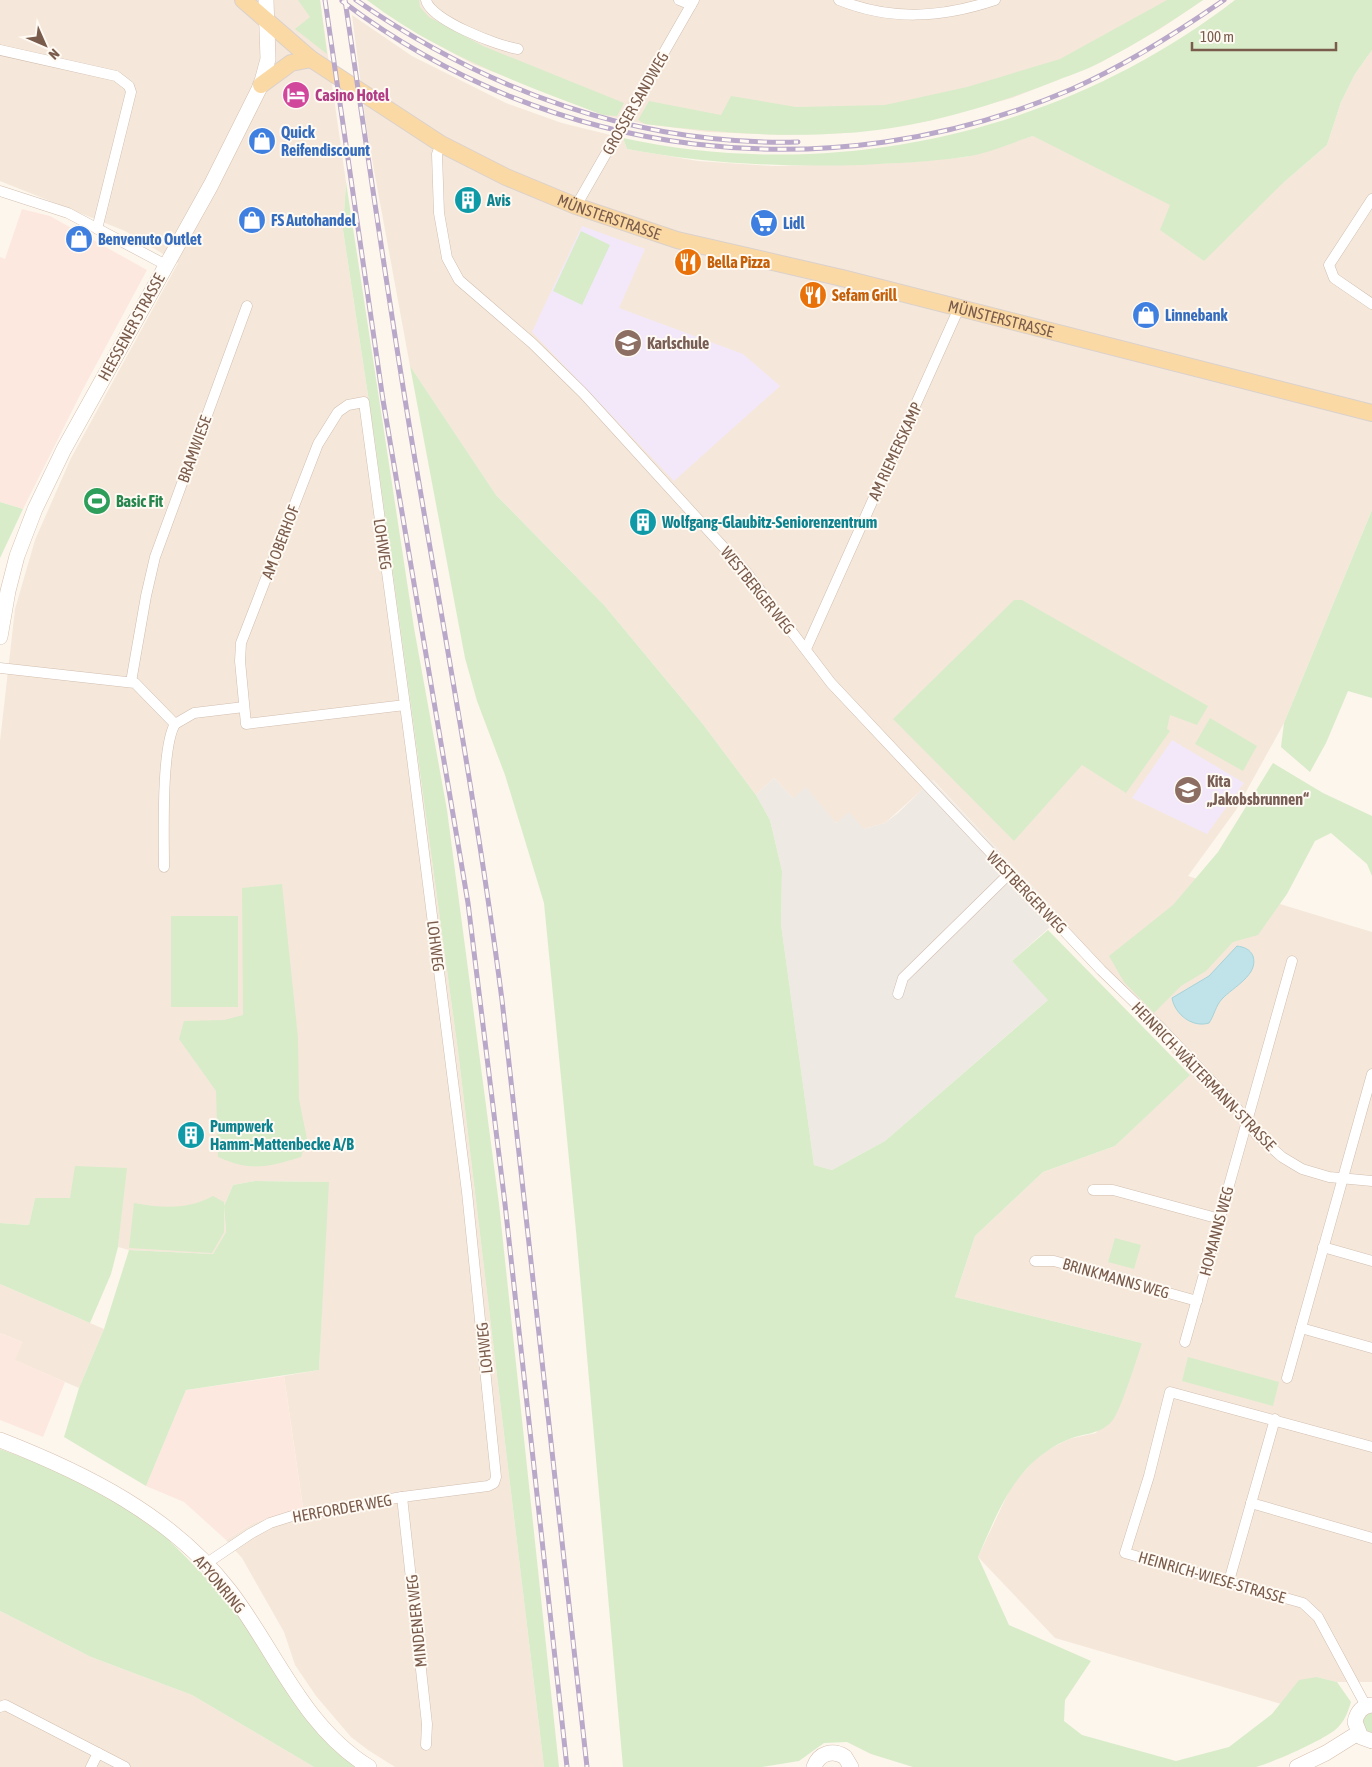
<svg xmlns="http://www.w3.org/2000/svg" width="1372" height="1767" font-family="'Asap Condensed',sans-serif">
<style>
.residential{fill:#f5e8da}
.commercial{fill:#fde8e0}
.industrial{fill:#efe9e4}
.education{fill:#f3e8fa}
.green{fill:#d8ecc9}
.water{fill:#bfe3e8;stroke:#a5d3da}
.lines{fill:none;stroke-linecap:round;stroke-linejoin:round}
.street-casing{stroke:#d1beb0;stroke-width:11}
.secondary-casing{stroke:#d6c0b0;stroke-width:16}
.primary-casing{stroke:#dad1cd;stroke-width:18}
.street{stroke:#fff;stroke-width:10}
.secondary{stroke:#fff;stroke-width:15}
.primary{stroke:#fbd9a5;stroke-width:16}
.rail-casing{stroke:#b9a8c9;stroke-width:5}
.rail{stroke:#fffaf3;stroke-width:3;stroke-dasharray:9;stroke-linecap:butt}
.labels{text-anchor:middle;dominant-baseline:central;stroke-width:4;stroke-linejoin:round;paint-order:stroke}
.hotel-label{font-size:16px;font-weight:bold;fill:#b23c85;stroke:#fffaf3;text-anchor:start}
.street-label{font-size:16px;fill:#7a5c4d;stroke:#fffaf3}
.shop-label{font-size:16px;font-weight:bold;fill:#366cbe;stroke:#fffaf3;text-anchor:start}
.culture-label{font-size:16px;font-weight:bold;fill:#0d838f;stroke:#fffaf3;text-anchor:start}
.food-label{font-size:16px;font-weight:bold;fill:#c56008;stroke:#fffaf3;text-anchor:start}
.education-label{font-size:16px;font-weight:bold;fill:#785e54;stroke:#fffaf3;text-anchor:start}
.leisure-label{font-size:16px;font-weight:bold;fill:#27864d;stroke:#fffaf3;text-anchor:start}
</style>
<rect width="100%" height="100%" fill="#fdf6ec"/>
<g class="residential">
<polygon points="0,0 320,0 346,182 343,230 374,435 458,1051 544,1767 395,1767 368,1750 351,1737 316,1696 295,1665 284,1632 242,1558 226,1540 253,1523 303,1508 284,1376 319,1370 328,1182 255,1181 233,1185 224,1206 226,1232 213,1254 129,1250 118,1247 126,1168 70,1198 35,1198 29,1225 0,1223 0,741 15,609 35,540 71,458 178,263 125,231 0,181"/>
<polygon points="367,0 1203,0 1160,29 1101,62 1012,98 928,121 847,133 781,135 708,132 645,124 603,115 473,64 418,34"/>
<polygon points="352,15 412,56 506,103 562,123 623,138 627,149 698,161 773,166 898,163 966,157 1033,136 1283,183 1327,145 1341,102 1355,74 1372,50 1372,510 1284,723 1236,810 1188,876 1372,932 1372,1682 1337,1682 1317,1677 1287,1696 1281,1704 1055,1638 978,1557 1012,1485 1040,1454 1069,1439 1096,1433 1142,1343 955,1297 975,1236 1043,1172 1115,1146 1190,1074 1101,970 1061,917 933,780 885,823 864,829 837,823 793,798 774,778 756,795 702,723 604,605 496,495 410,366 367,132"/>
<polygon points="0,1284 104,1329 79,1388 14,1360 22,1342 0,1333"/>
<polygon points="0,1611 91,1657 192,1695 314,1767 0,1767"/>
</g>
<g class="commercial">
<polygon points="22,209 50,216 147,270 83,389 23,509 0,502 0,257 5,259"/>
<polygon points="0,1333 22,1342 15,1360 65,1382 43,1437 0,1420"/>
<polygon points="284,1376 303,1508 253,1523 226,1540 184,1502 146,1486 186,1390"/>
</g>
<polygon class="industrial" points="774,778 793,798 806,787 836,823 849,812 864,829 885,823 898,813 932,780 1061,917 1012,961 1049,999 885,1141 832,1170 814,1165 781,924 782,871 770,820 756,795"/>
<g class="education">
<polygon points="582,226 645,249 619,308 743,354 780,386 674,481 532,332"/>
<polygon points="1172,740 1244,783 1207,834 1132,798"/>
</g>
<g class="green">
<polygon points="298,0 320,0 327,54 295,29 310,17"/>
<path d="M367,0H419L420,7L429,17L483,46L624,103L617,116L603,115C521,84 438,54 367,0Z"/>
<path d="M1167,0H1203C1171,22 1138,43 1103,61C1089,69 1073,74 1058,80C992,106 916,129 845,133C778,138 712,132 645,124L638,120L649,101L721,115L731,96L796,107L885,105L967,87L1060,59Z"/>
<path d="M1235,0H1372V50L1355,74L1341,102L1327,145L1283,183L1204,261L1160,230L1170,205L1033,136C1011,143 987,154 964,157C930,162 896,163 862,165C782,167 705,164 627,149L623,138C835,184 1063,133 1235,0Z"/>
<polygon points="346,182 414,628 447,810 499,1204 559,1767 544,1767 458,1051 374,435 343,230"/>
<polygon points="581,231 610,245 582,305 553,291"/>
<path d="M410,366L496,495L604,605L702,723L756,795L770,820L782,871L781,924L814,1165L832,1170L885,1141L1048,1000L1012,961L1048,930L1190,1075L1115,1146L1043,1172L975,1236L955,1297L1142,1343C1137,1358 1120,1413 1112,1421C1100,1435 1083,1433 1067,1440C1016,1462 999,1509 978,1557L1009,1625L1091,1661L1065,1700L1064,1721L1082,1735L1176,1761L1229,1747L1272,1714L1299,1680L1317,1677L1337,1682L1351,1702C1348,1712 1344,1723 1335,1730C1321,1741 1274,1762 1256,1767H913L871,1754L847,1742L824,1743L799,1761L762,1767H623L576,1231L544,903L505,775L477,701L465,658Z"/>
<polygon points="0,502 23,509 0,558"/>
<polygon points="1372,510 1372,698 1348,691 1326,743 1310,772 1281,747 1284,723"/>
<polygon points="1014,600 1022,600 1208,706 1197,725 1170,715 1167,729 1170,731 1126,793 1082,765 1014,841 893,719"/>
<polygon points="1210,718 1257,746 1243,771 1195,744"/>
<polygon points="1273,763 1323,793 1372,816 1372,876 1367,864 1331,833 1315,841 1287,894 1258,935 1233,942 1206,971 1181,986 1154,1013 1124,982 1109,956 1173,905 1218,852"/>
<path d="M282,884L298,1037L299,1099L307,1139L301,1157C268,1167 251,1172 218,1157L216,1091L179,1039L184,1021L224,1020L243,1015L242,888Z"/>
<rect x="171" y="916" width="67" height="91"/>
<polygon points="75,1166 127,1168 118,1247 111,1274 90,1323 0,1284 0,1223 29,1225 35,1198 70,1198"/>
<polygon points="255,1181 329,1182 319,1370 186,1390 146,1486 64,1437 79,1388 104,1329 129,1250 213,1254 226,1232 224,1206 233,1185"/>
<path d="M213,1196L224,1202V1232L212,1253L129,1248L134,1203C162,1208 187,1210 213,1196Z"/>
<polygon points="1115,1238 1141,1245 1134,1269 1108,1262"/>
<polygon points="1188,1357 1279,1382 1273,1406 1182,1381"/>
<polygon points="0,1449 62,1472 107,1493 167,1538 226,1598 356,1767 314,1767 192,1695 91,1657 0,1611"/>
<polygon points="1372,1712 1372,1734 1366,1732 1362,1721 1366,1714"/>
</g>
<path class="water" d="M1237,946C1244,947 1250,949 1253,956C1259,975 1233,987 1222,999C1216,1005 1214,1016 1209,1023C1193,1028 1175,1015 1172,998L1209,976Z"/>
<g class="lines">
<g class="street-casing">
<g id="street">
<path d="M426,0C430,20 498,46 518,49"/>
<polyline points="679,0 691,5"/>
<path d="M839,0C891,21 941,18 995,0"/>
<polyline points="0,50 116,76 129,86 131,92 97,229"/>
<polyline points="441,144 437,154 439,213 447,258 459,280 532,343 583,393 747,573 831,683 1101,970 1161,1028 1236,1107 1256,1134 1282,1157 1302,1169 1329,1177 1372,1181"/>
<polyline points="0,191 68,213 166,265"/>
<polyline points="1372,199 1329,265 1334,278 1372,304"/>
<polyline points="576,206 694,0"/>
<polyline points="806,649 959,308"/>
<path d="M0,668L135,683L175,724C161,748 164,836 164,867"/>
<polyline points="131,682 146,596 155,557 247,306"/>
<polyline points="175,724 194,713 244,707"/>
<polyline points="898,994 903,978 1009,874"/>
<polyline points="1093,1190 1113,1190 1220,1219"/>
<polyline points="1323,1247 1372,1261"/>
<polyline points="1035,1261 1054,1261 1197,1301"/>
<polyline points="1301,1328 1372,1348"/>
<polyline points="1185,1342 1292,961"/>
<polyline points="1287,1378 1372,1074"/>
<polyline points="402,1497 427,1724 426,1745"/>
<polyline points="1251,1503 1372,1538"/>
<polyline points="207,1563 250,1534 270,1523 292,1516 402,1497 488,1486 494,1483 496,1477 467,1192 411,750 405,705 364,402 348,405 338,412 318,444 241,643 240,661 246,724 405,705"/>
<polyline points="1229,1581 1275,1419"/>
<polyline points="1366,1706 1318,1617 1303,1603 1125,1553 1149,1476 1170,1392 1372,1447"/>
<polyline points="0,1707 5,1705 125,1767"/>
<polyline points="91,1767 98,1753"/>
</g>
</g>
<g class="secondary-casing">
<g id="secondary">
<polyline points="0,637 8,591 17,556 35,509 64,449 211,185 261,85 268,59 266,0"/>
<path d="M0,1440C85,1473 172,1516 229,1590C275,1649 302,1726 369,1767"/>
<path d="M1372,1705C1362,1706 1357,1712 1355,1722L1361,1737L1372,1741"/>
<path d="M814,1767C819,1753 833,1749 845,1757L851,1767"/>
<polyline points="1297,1767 1326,1753 1358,1733"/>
</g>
</g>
<g class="primary-casing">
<g id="primary">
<path id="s1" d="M243,0L311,59L441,144L506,177L576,206L677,240L842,278L1372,413"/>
<polyline points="261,85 291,63 311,59"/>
</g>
</g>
<use href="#street" class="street"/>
<use href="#secondary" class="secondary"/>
<use href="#primary" class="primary"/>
<g class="rail-casing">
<g id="rail">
<polyline points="325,0 383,400 468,903 505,1204 567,1767"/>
<path d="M345,0C367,149 388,299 413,448C444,632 478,815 502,1000L587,1767"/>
<path d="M356,0C487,91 638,146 798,142"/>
<path d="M342,1C552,160 829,194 1072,89C1126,65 1175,34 1224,0"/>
</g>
</g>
<use href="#rail" class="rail"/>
</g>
<defs>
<g id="hotel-disc" transform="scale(1.4375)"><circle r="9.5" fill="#d1479c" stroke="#fffaf3"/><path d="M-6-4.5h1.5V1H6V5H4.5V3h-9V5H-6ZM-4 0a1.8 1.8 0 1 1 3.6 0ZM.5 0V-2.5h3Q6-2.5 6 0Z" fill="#fff"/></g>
<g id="shop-disc" transform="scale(1.4375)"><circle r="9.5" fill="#3f7fe0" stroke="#fffaf3"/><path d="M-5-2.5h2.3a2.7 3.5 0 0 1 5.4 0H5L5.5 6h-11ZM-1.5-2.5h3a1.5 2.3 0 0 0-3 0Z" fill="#fff"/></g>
<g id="building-disc" transform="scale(1.4375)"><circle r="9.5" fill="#0f9aa8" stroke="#fffaf3"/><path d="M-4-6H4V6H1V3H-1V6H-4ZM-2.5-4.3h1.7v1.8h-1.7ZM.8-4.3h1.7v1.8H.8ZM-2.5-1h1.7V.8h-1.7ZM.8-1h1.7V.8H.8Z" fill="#fff"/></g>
<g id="supermarket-disc" transform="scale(1.4375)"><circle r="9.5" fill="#3f7fe0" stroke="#fffaf3"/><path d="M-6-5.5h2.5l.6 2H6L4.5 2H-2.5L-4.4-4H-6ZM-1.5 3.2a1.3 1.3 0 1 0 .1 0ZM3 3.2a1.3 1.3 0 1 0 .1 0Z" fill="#fff"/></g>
<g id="restaurant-disc" transform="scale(1.4375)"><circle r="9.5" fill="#e8710a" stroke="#fffaf3"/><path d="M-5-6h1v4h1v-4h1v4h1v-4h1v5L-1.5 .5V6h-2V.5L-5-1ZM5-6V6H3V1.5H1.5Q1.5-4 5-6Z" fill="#fff"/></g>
<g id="school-disc" transform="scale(1.4375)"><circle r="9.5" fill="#8d6e63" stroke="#fffaf3"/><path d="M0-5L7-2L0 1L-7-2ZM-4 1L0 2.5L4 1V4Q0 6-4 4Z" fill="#fff"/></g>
<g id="stadium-disc" transform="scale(1.4375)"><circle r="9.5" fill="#2e9e5b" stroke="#fffaf3"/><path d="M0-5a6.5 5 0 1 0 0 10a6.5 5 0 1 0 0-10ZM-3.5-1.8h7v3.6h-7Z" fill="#fff"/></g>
</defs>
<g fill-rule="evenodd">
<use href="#hotel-disc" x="296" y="95"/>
<use href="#shop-disc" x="262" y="141"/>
<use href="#building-disc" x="468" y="200"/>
<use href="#shop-disc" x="252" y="220"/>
<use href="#supermarket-disc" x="764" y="223"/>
<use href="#shop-disc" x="79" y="239"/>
<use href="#restaurant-disc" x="688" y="262"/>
<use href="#restaurant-disc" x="813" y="295"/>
<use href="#shop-disc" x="1146" y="315"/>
<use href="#school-disc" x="628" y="343"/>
<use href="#stadium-disc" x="97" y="501"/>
<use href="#building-disc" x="643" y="522"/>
<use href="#school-disc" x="1188" y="790"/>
<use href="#building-disc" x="191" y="1135"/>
</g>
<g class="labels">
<g class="hotel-label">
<text x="315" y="95">Casino Hotel</text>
</g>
<g class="street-label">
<text transform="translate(635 103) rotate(-60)">GROSSER SANDWEG</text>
<text stroke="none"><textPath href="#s1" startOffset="429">MÜNSTERSTRASSE</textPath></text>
<text stroke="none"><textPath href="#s1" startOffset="834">MÜNSTERSTRASSE</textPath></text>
<text transform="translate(131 327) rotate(-61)">HEESSENER STRASSE</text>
<text transform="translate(194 449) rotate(-70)">BRAMWIESE</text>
<text transform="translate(895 451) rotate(-65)">AM RIEMERSKAMP</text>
<text transform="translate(280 542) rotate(-69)">AM OBERHOF</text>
<text transform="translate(383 544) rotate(82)">LOHWEG</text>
<text transform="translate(758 590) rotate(51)">WESTBERGER WEG</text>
<text transform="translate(1027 892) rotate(46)">WESTBERGER WEG</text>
<text transform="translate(436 946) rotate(83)">LOHWEG</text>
<text transform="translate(1204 1076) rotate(46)">HEINRICH-WÄLTERMANN-STRASSE</text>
<text transform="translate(1216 1231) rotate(-75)">HOMANNS WEG</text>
<text transform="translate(1116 1278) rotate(16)">BRINKMANNS WEG</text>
<text transform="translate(484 1348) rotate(-96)">LOHWEG</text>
<text transform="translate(342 1508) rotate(-10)">HERFORDER WEG</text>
<text transform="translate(1212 1577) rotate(16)">HEINRICH-WIESE-STRASSE</text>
<text transform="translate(220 1584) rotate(50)">AFYONRING</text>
<text transform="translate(416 1621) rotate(-96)">MINDENER WEG</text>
</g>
<g class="shop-label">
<text x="281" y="132">Quick<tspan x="281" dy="18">Reifendiscount</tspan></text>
<text x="271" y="220">FS Autohandel</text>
<text x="783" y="223">Lidl</text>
<text x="98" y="239">Benvenuto Outlet</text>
<text x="1165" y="315">Linnebank</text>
</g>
<g class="culture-label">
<text x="487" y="200">Avis</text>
<text x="662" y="522">Wolfgang-Glaubitz-Seniorenzentrum</text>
<text x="210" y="1126">Pumpwerk<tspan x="210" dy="18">Hamm-Mattenbecke A/B</tspan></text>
</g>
<g class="food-label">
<text x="707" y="262">Bella Pizza</text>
<text x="832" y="295">Sefam Grill</text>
</g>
<g class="education-label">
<text x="647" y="343">Karlschule</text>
<text x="1207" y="781">Kita<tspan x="1207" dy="18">„Jakobsbrunnen“</tspan></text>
</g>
<g class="leisure-label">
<text x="116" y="501">Basic Fit</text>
</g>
</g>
<g transform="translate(45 45) rotate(135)" stroke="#fffaf3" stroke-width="4" paint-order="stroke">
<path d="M0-4L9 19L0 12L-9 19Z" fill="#7a5c4d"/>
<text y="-8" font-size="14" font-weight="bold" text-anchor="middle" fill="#7a5c4d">N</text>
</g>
<path d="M1192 42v8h144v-8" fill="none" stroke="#7a5c4d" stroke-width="2.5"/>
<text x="1200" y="42" font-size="15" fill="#7a5c4d" stroke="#fffaf3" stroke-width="4" paint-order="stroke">100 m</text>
</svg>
